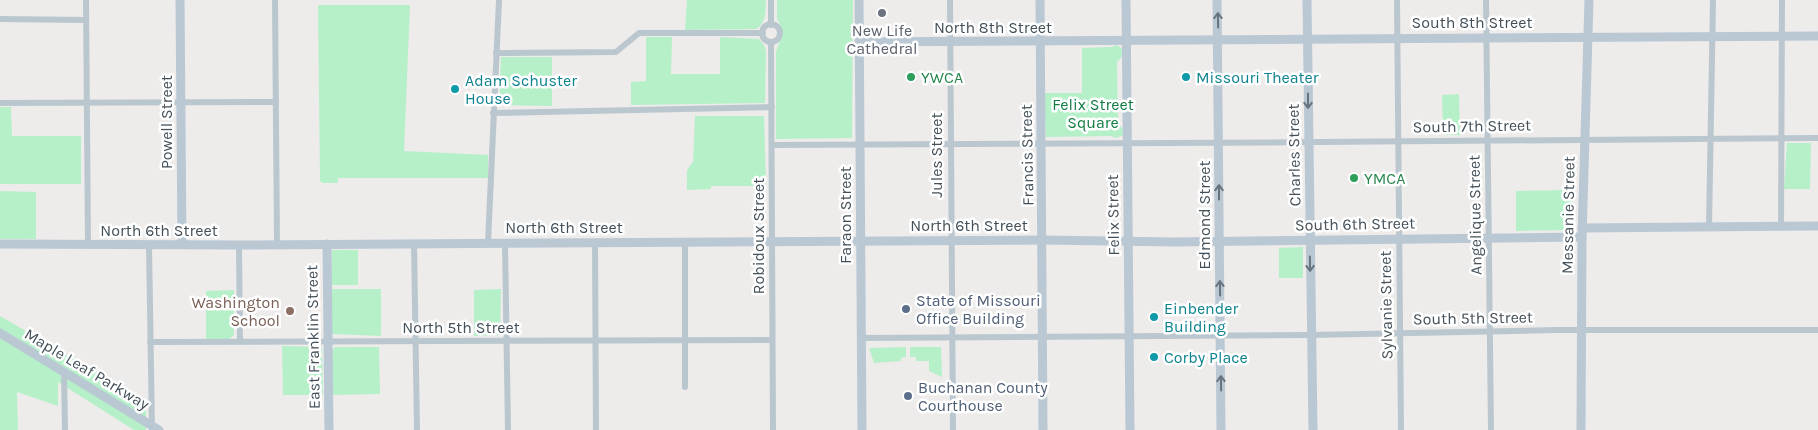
<svg xmlns="http://www.w3.org/2000/svg" width="1818" height="430" font-family="Karla,sans-serif">
<style>
.green{fill:#b5f0c9}
.lines{fill:none;stroke-linecap:round;stroke-linejoin:round}
.street{stroke:#bbc7cf;stroke-width:6}
.secondary{stroke:#bac8d4;stroke-width:9}
.oneway{stroke:#67747e}
.worship-dot{fill:#6b7280;stroke:#fff;stroke-width:2}
.leisure-dot{fill:#2e9e5b;stroke:#fff;stroke-width:2}
.culture-dot{fill:#0f9aa8;stroke:#fff;stroke-width:2}
.service-dot{fill:#5c6f8a;stroke:#fff;stroke-width:2}
.education-dot{fill:#8d6e63;stroke:#fff;stroke-width:2}
.labels{text-anchor:middle;dominant-baseline:central;stroke-width:5;stroke-linejoin:round;paint-order:stroke}
.street-label{font-size:16px;fill:#435059;stroke:#fff}
.worship-label{font-size:16px;fill:#5b616d;stroke:#fff}
.leisure-label{font-size:16px;fill:#27864d;stroke:#fff;text-anchor:start}
.culture-label{font-size:16px;fill:#0d838f;stroke:#fff;text-anchor:start}
.park-label{font-size:16px;fill:#117c42;stroke:#fff}
.service-label{font-size:16px;fill:#4e5e75;stroke:#fff;text-anchor:start}
.education-label{font-size:16px;fill:#785e54;stroke:#fff;text-anchor:end}
</style>
<rect width="100%" height="100%" fill="#eeebeb"/>
<g class="green">
<path d="M687,0H766C765,12 767,22 756,29L685,30Z"/>
<polygon points="777,0 853,0 852,138 776,139 776,52 783,32 777,18"/>
<polygon points="318,5 410,5 404,151 488,155 488,178 338,178 338,183 323,183 320,181"/>
<polygon points="646,37 672,37 671,74 720,74 720,37 759,39 764,45 766,51 765,103 631,105 631,82 646,81"/>
<polygon points="1117,45 1123,50 1121,58 1117,62 1118,123 1123,129 1123,135 1116,138 1111,136 1046,137 1044,93 1082,93 1082,48 1111,47"/>
<polygon points="501,57 552,57 552,106 499,105"/>
<polygon points="1459,94 1460,135 1443,135 1442,95"/>
<polygon points="0,107 11,107 12,136 81,136 81,184 0,184"/>
<polygon points="695,116 764,116 766,186 711,186 711,189 687,190 687,170 693,162"/>
<polygon points="1787,143 1811,143 1810,189 1784,189"/>
<polygon points="1573,190 1572,230 1516,231 1516,191"/>
<polygon points="0,191 36,192 36,239 0,239"/>
<polygon points="1303,247 1303,278 1279,278 1279,248"/>
<polygon points="332,250 358,250 358,285 331,285"/>
<polygon points="330,289 381,289 381,336 332,334"/>
<polygon points="501,289 500,335 474,336 474,290"/>
<polygon points="234,290 234,335 229,339 206,339 206,291"/>
<polygon points="0,316 146,401 146,430 134,430 58,382 58,406 17,392 18,430 0,430"/>
<polygon points="282,346 322,347 323,395 283,395"/>
<polygon points="335,347 379,347 380,394 332,395 332,350"/>
<polygon points="906,347 906,357 901,358 901,361 874,363 869,348"/>
<polygon points="910,347 941,347 942,377 929,371 929,361 916,361 916,357 910,357"/>
</g>
<g class="lines">
<g class="street">
<polyline points="86,0 88,244"/>
<polyline points="275,0 277,244"/>
<polyline points="771,0 771,25"/>
<polyline points="950,0 953,430"/>
<polyline points="1397,0 1401,430"/>
<polyline points="1486,0 1491,430"/>
<polyline points="0,19 86,20"/>
<circle cx="771" cy="33" r="9"/>
<polyline points="771,42 773,430"/>
<polyline points="496,53 616,52 639,33 763,33"/>
<polyline points="0,103 276,102"/>
<polyline points="493,113 772,107"/>
<path d="M772,145C1121,145 1469,140 1818,138"/>
<polyline points="1709,227 1713,0"/>
<polyline points="1781,227 1782,0"/>
<polyline points="595,242 596,430"/>
<polyline points="414,243 417,430"/>
<polyline points="488,243 499,0"/>
<polyline points="505,243 508,430"/>
<polyline points="149,245 152,429"/>
<polyline points="239,245 240,341"/>
<polyline points="861,338 1311,335 1557,330 1818,330"/>
<polyline points="150,342 772,340"/>
<polyline points="64,372 65,430"/>
<polyline points="685,387 685,242"/>
</g>
<g class="secondary">
<polyline points="180,0 182,244"/>
<polyline points="859,0 862,430"/>
<polyline points="1040,0 1043,430"/>
<polyline points="1126,0 1130,430"/>
<polyline points="1217,0 1221,430"/>
<polyline points="1307,0 1313,430"/>
<polyline points="859,42 1818,36"/>
<polyline points="1582,228 1818,226"/>
<polyline points="0,244 239,245 1043,240 1174,242 1582,237"/>
<polyline points="327,244 329,430"/>
<polyline points="0,333 159,430"/>
<polyline points="1581,430 1582,237 1589,0"/>
</g>
</g>
<defs><path id="oneway-shaft" d="M-6 0H5M1.5-3L5.5 0L1.5 3" fill="none" stroke-width="1.6" stroke-linecap="round" stroke-linejoin="round" transform="scale(1.25)"/></defs>
<g class="oneway">
<use href="#oneway-shaft" transform="translate(1218 20) rotate(-91)"/>
<use href="#oneway-shaft" transform="translate(1308 101) rotate(90)"/>
<use href="#oneway-shaft" transform="translate(1219 192) rotate(-90)"/>
<use href="#oneway-shaft" transform="translate(1310 264) rotate(89)"/>
<use href="#oneway-shaft" transform="translate(1220 288) rotate(-91)"/>
<use href="#oneway-shaft" transform="translate(1221 383) rotate(-91)"/>
</g>
<circle class="worship-dot" cx="882" cy="13" r="5"/>
<g class="leisure-dot">
<circle cx="911" cy="77" r="5"/>
<circle cx="1354" cy="178" r="5"/>
</g>
<g class="culture-dot">
<circle cx="1186" cy="77" r="5"/>
<circle cx="455" cy="89" r="5"/>
<circle cx="1154" cy="317" r="5"/>
<circle cx="1154" cy="357" r="5"/>
</g>
<g class="service-dot">
<circle cx="906" cy="309" r="5"/>
<circle cx="908" cy="396" r="5"/>
</g>
<circle class="education-dot" cx="290" cy="311" r="5"/>
<g class="labels">
<g class="street-label">
<text x="1472" y="22">South 8th Street</text>
<text x="993" y="27">North 8th Street</text>
<text transform="translate(166 122) rotate(-90)">Powell Street</text>
<text transform="translate(1472 126) rotate(-1)">South 7th Street</text>
<text transform="translate(936 155) rotate(-90)">Jules Street</text>
<text transform="translate(1027 155) rotate(-91)">Francis Street</text>
<text transform="translate(1294 155) rotate(-91)">Charles Street</text>
<text transform="translate(845 215) rotate(-90)">Faraon Street</text>
<text transform="translate(1113 215) rotate(-91)">Felix Street</text>
<text transform="translate(1204 215) rotate(-90)">Edmond Street</text>
<text transform="translate(1475 215) rotate(-91)">Angelique Street</text>
<text transform="translate(1568 215) rotate(-89)">Messanie Street</text>
<text transform="translate(1355 224) rotate(-1)">South 6th Street</text>
<text x="969" y="225">North 6th Street</text>
<text x="564" y="227">North 6th Street</text>
<text x="159" y="230">North 6th Street</text>
<text transform="translate(758 236) rotate(-90)">Robidoux Street</text>
<text transform="translate(1386 305) rotate(-91)">Sylvanie Street</text>
<text transform="translate(1473 318) rotate(-1)">South 5th Street</text>
<text x="461" y="327">North 5th Street</text>
<text transform="translate(313 337) rotate(-91)">East Franklin Street</text>
<text transform="translate(87 369) rotate(31)">Maple Leaf Parkway</text>
</g>
<g class="worship-label">
<text x="882" y="30">New Life<tspan x="882" dy="18">Cathedral</tspan></text>
</g>
<g class="leisure-label">
<text x="921" y="77">YWCA</text>
<text x="1364" y="178">YMCA</text>
</g>
<g class="culture-label">
<text x="1196" y="77">Missouri Theater</text>
<text x="465" y="80">Adam Schuster<tspan x="465" dy="18">House</tspan></text>
<text x="1164" y="308">Einbender<tspan x="1164" dy="18">Building</tspan></text>
<text x="1164" y="357">Corby Place</text>
</g>
<g class="park-label">
<text x="1093" y="104">Felix Street<tspan x="1093" dy="18">Square</tspan></text>
</g>
<g class="service-label">
<text x="916" y="300">State of Missouri<tspan x="916" dy="18">Office Building</tspan></text>
<text x="918" y="387">Buchanan County<tspan x="918" dy="18">Courthouse</tspan></text>
</g>
<g class="education-label">
<text x="280" y="302">Washington<tspan x="280" dy="18">School</tspan></text>
</g>
</g>
</svg>
